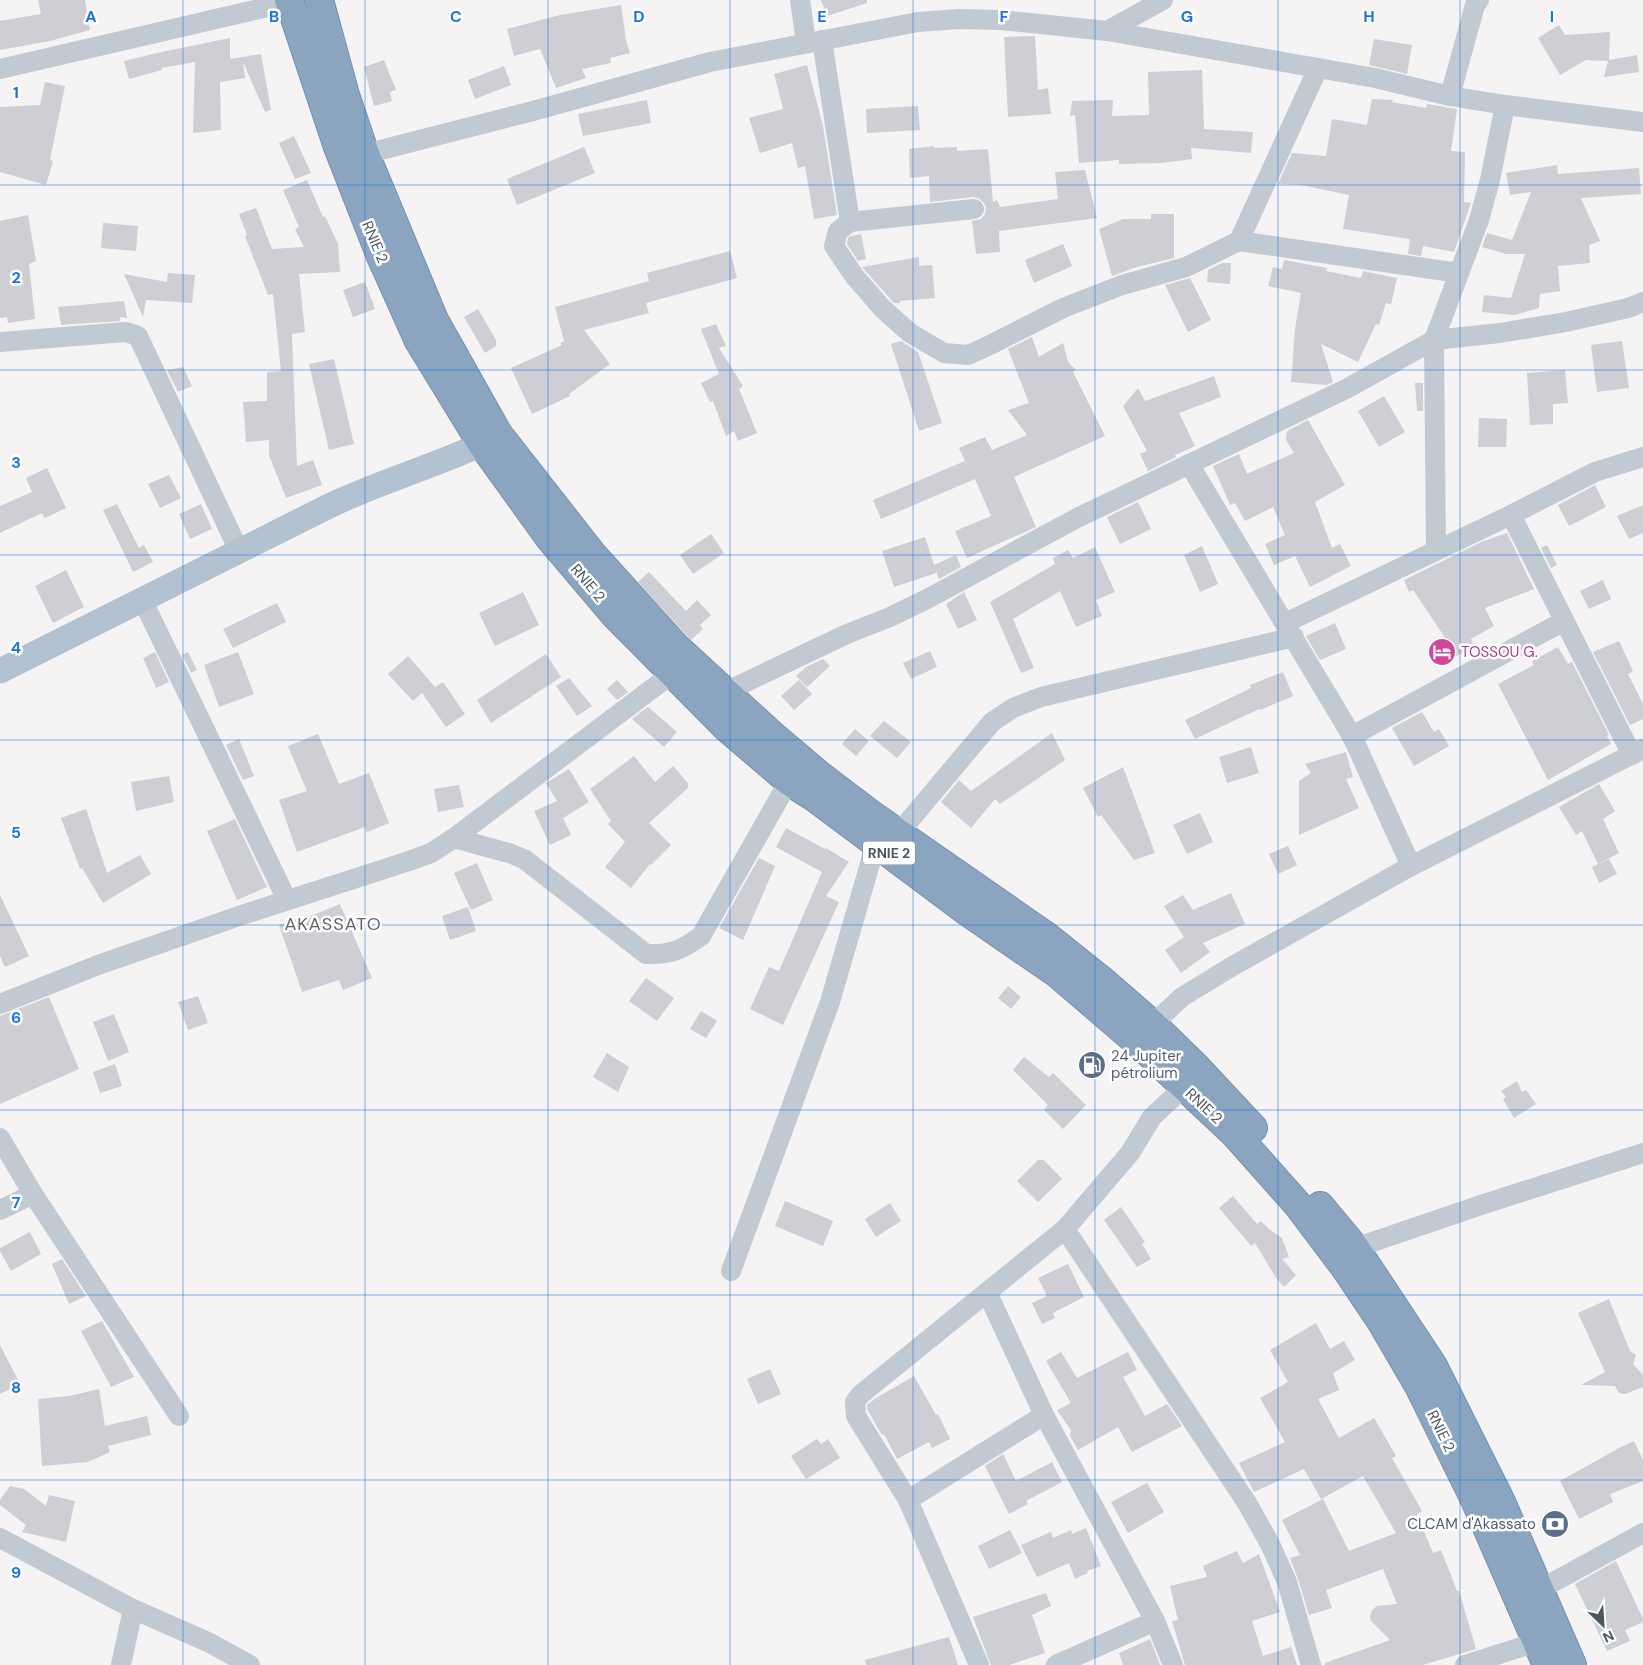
<svg xmlns="http://www.w3.org/2000/svg" width="1643" height="1665" font-family="'DM Sans',sans-serif">
<style>
.building{fill:#cdcfd5}
.lines{fill:none;stroke-linecap:round;stroke-linejoin:round}
.highway-casing{stroke:#7690ad;stroke-width:30}
.minor{stroke:#c1cad2;stroke-width:20}
.major{stroke:#b3c2d1;stroke-width:25}
.highway{stroke:#8ba5c1;stroke-width:28}
.grid{fill:none;stroke:#1a73e8;stroke-width:1;stroke-opacity:0.55}
.labels{text-anchor:middle;dominant-baseline:central;stroke-width:5;stroke-linejoin:round;paint-order:stroke}
.shield{fill:#fff;stroke:#808990;stroke-width:1}
.shield-label{font-size:14px;font-weight:bold;fill:#4a5661}
.street-label{font-size:15px;fill:#4a5661;stroke:#fff}
.hotel-label{font-size:15px;fill:#b23c85;stroke:#fff;text-anchor:start}
.service-label{font-size:15px;fill:#4e5e75;stroke:#fff;text-anchor:start}
.quarter-label{font-size:18px;letter-spacing:1px;fill:#5f6368;stroke:#fff}
.grid-label{font-size:16px;text-anchor:middle;font-weight:bold;fill:#1a73e8;stroke:#fff;stroke-width:5;stroke-linejoin:round;paint-order:stroke}
</style>
<rect width="100%" height="100%" fill="#f5f3f3"/>
<g class="building">
<polygon points="38,0 85,0 90,30 50,41 0,50 0,21 41,14"/>
<polygon points="821,0 867,0 867,3 827,16"/>
<polygon points="621,5 626,40 630,53 610,58 611,63 582,69 586,78 556,88 540,49 514,56 507,29 560,15"/>
<polygon points="1559,25 1565,35 1610,32 1609,60 1637,55 1639,72 1604,77 1608,61 1586,60 1560,75 1538,38"/>
<polygon points="1035,36 1038,90 1048,88 1051,114 1008,117 1004,37"/>
<polygon points="230,38 230,59 261,54 271,110 265,112 243,62 245,78 220,82 221,130 193,133 195,62 161,68 162,70 129,79 124,61 157,53"/>
<polygon points="1374,39 1412,45 1407,74 1369,65"/>
<polygon points="384,60 396,90 390,92 392,101 374,106 364,67"/>
<polygon points="807,65 823,126 837,215 814,219 805,166 798,168 792,143 760,153 749,118 783,109 774,74"/>
<polygon points="504,66 511,85 475,99 468,80"/>
<polygon points="1202,70 1204,129 1253,132 1251,153 1191,148 1192,159 1162,163 1119,164 1119,160 1079,163 1075,115 1070,116 1072,101 1113,100 1112,116 1149,115 1148,72"/>
<polygon points="45,82 65,86 50,160 53,161 46,185 0,172 0,107 40,105"/>
<polygon points="1372,99 1393,100 1392,102 1426,108 1427,104 1457,109 1451,151 1465,152 1464,202 1471,203 1454,252 1423,246 1421,256 1408,254 1410,239 1343,229 1349,195 1301,185 1278,184 1292,153 1326,156 1332,119 1367,125"/>
<polygon points="647,100 651,123 583,136 578,114"/>
<polygon points="918,106 920,130 867,133 866,109"/>
<polygon points="294,136 311,173 295,179 279,143"/>
<polygon points="934,146 934,148 957,147 957,151 988,149 993,202 997,200 1000,207 1058,199 1055,172 1085,170 1097,218 999,231 1000,252 976,254 972,221 981,219 985,214 986,207 983,202 978,198 973,197 930,202 929,176 910,178 909,149"/>
<polygon points="584,147 595,173 517,205 507,179"/>
<polygon points="1557,165 1558,174 1639,168 1641,194 1581,198 1600,241 1589,245 1590,263 1558,266 1560,291 1540,294 1539,308 1514,315 1482,312 1484,295 1511,298 1525,254 1506,254 1482,247 1487,233 1512,240 1531,192 1510,195 1506,173"/>
<polygon points="307,180 323,217 325,216 338,244 340,272 299,274 305,332 292,334 297,466 313,460 322,485 286,498 269,455 269,440 246,442 243,402 267,401 267,372 281,371 273,294 268,295 245,236 247,235 239,214 256,208 272,249 304,247 295,229 299,227 283,190"/>
<polygon points="1151,214 1174,214 1174,258 1137,267 1112,276 1099,229 1123,219 1151,219"/>
<polygon points="28,215 36,261 29,264 35,319 8,323 7,317 0,318 0,221"/>
<polygon points="103,223 138,226 136,251 101,248"/>
<polygon points="861,234 866,259 858,261 847,244 848,238 851,236"/>
<polygon points="1063,244 1072,266 1034,283 1025,260"/>
<polygon points="730,251 737,278 646,303 649,313 584,330 610,364 569,394 570,396 532,414 511,368 562,345 560,343 564,341 555,307 649,281 647,273"/>
<polygon points="919,257 919,266 932,265 935,298 900,301 900,303 894,303 862,267"/>
<polygon points="1284,260 1327,268 1326,271 1361,278 1363,271 1397,278 1391,304 1386,303 1379,325 1376,324 1358,362 1321,344 1333,382 1327,385 1291,382 1295,329 1301,293 1268,286 1273,267 1282,269"/>
<polygon points="1222,263 1231,263 1230,284 1207,282 1208,270"/>
<polygon points="168,273 195,275 192,303 146,300 143,317 124,274 167,282"/>
<polygon points="1190,278 1211,320 1188,332 1165,285"/>
<polygon points="365,282 375,309 353,317 343,290"/>
<polygon points="124,301 127,318 120,317 120,321 61,325 58,307"/>
<polygon points="478,309 496,340 496,346 485,353 464,317"/>
<polygon points="716,324 726,346 719,348 743,386 739,389 757,433 738,441 734,431 726,436 713,401 710,402 701,383 719,374 701,329"/>
<polygon points="1032,337 1039,357 1063,343 1068,362 1076,370 1073,372 1105,436 1014,477 1036,527 967,558 955,531 991,516 975,479 881,519 873,500 965,461 959,448 985,437 992,450 1027,435 1008,410 1029,403 1008,349"/>
<polygon points="901,341 918,352 942,423 919,431 891,344"/>
<polygon points="1622,341 1629,388 1597,392 1591,345"/>
<polygon points="334,359 354,444 329,450 309,364"/>
<polygon points="183,367 192,386 178,392 167,370"/>
<polygon points="1565,370 1568,403 1553,404 1553,424 1530,425 1527,373"/>
<polygon points="1214,376 1221,397 1179,413 1195,446 1175,455 1176,457 1148,471 1140,454 1147,451 1123,406 1138,388 1145,401"/>
<polygon points="1415,383 1423,383 1423,411 1417,411"/>
<polygon points="1384,396 1405,432 1379,447 1358,411"/>
<polygon points="1479,418 1507,419 1506,447 1478,447"/>
<polygon points="1308,420 1345,485 1315,502 1332,548 1340,544 1351,566 1310,587 1295,556 1274,565 1265,544 1285,535 1273,507 1245,521 1235,503 1230,505 1213,466 1239,454 1247,474 1294,453 1286,440 1287,431"/>
<polygon points="47,468 66,508 45,518 42,513 0,533 0,506 32,492 26,478"/>
<polygon points="169,475 181,498 160,508 148,484"/>
<polygon points="1595,485 1606,507 1569,526 1558,505"/>
<polygon points="1138,502 1151,529 1120,544 1107,517"/>
<polygon points="117,504 139,548 144,545 153,562 133,572 103,510"/>
<polygon points="201,504 212,529 190,539 179,514"/>
<polygon points="1643,505 1643,533 1629,539 1617,516"/>
<polygon points="1507,533 1534,589 1485,608 1494,626 1471,639 1475,648 1454,657 1448,642 1413,590 1409,592 1404,580 1481,542"/>
<polygon points="711,534 724,553 693,574 680,555"/>
<polygon points="925,537 934,565 956,555 961,567 939,579 936,571 936,573 894,587 882,551"/>
<polygon points="1547,545 1557,565 1551,568 1541,548"/>
<polygon points="1202,546 1218,584 1200,592 1184,555"/>
<polygon points="1095,547 1115,592 1096,600 1102,616 1076,627 1060,591 1013,619 1034,668 1021,673 990,602 1055,564 1053,558 1068,550 1073,558"/>
<polygon points="66,570 84,607 53,623 35,586"/>
<polygon points="649,572 686,611 697,600 711,615 700,625 703,629 691,640 638,582"/>
<polygon points="1603,580 1611,599 1589,609 1580,591"/>
<polygon points="523,592 539,625 495,646 479,613"/>
<polygon points="964,592 977,620 958,629 946,604"/>
<polygon points="277,603 286,622 233,648 223,629"/>
<polygon points="1335,623 1346,649 1320,660 1306,636"/>
<polygon points="1619,641 1633,671 1628,674 1643,704 1643,719 1630,725 1593,652"/>
<polygon points="1558,647 1568,664 1572,662 1609,735 1607,736 1611,744 1548,780 1498,684 1534,665 1532,661"/>
<polygon points="930,651 937,667 911,679 903,663"/>
<polygon points="155,652 169,682 156,688 143,658"/>
<polygon points="188,652 197,670 191,673 182,655"/>
<polygon points="238,652 254,694 219,707 204,665"/>
<polygon points="546,654 561,677 491,723 477,700"/>
<polygon points="408,656 435,687 443,682 465,714 446,727 422,693 413,701 388,674"/>
<polygon points="823,659 830,666 807,687 796,676 806,667"/>
<polygon points="1283,672 1293,696 1260,710 1259,709 1195,739 1185,720 1251,688 1250,685"/>
<polygon points="569,678 592,706 577,716 556,686"/>
<polygon points="617,680 628,692 617,700 607,689"/>
<polygon points="799,680 812,694 794,710 781,696"/>
<polygon points="648,707 677,732 664,747 632,719"/>
<polygon points="1422,712 1434,732 1439,729 1449,746 1414,766 1392,728"/>
<polygon points="884,721 911,742 897,758 870,736"/>
<polygon points="855,729 869,741 856,756 842,744"/>
<polygon points="1052,733 1065,760 1000,804 995,799 971,828 941,802 959,780 971,791"/>
<polygon points="318,734 339,784 369,773 389,823 367,832 365,827 297,852 279,800 307,791 288,746"/>
<polygon points="239,739 254,776 243,780 226,745"/>
<polygon points="1251,747 1259,773 1227,783 1219,757"/>
<polygon points="1346,752 1353,777 1346,779 1359,808 1299,835 1299,781 1311,773 1305,764"/>
<polygon points="634,756 655,782 673,766 688,783 688,788 649,823 671,845 651,865 650,864 631,888 605,867 625,842 608,824 611,821 590,789"/>
<polygon points="1123,767 1155,853 1134,860 1101,815 1098,817 1083,788"/>
<polygon points="569,769 589,802 563,818 571,835 550,845 534,811 557,801 546,783"/>
<polygon points="169,776 174,802 136,811 131,782"/>
<polygon points="1599,784 1615,811 1603,819 1619,853 1598,864 1582,831 1576,835 1559,807"/>
<polygon points="459,785 464,807 438,812 434,789"/>
<polygon points="86,809 107,873 140,855 151,874 103,903 82,868 80,869 61,818"/>
<polygon points="1200,813 1213,842 1187,854 1173,825"/>
<polygon points="235,819 267,887 237,900 207,831"/>
<polygon points="786,828 825,849 826,848 849,862 826,896 839,902 783,1025 750,1009 769,967 779,971 822,872 776,847"/>
<polygon points="1288,846 1297,865 1278,874 1269,854"/>
<polygon points="759,858 775,866 743,940 719,928"/>
<polygon points="1609,859 1617,874 1599,883 1592,867"/>
<polygon points="477,863 493,900 471,910 454,873"/>
<polygon points="1231,893 1245,924 1203,943 1210,952 1181,973 1165,950 1184,937 1164,906 1183,895 1193,910"/>
<polygon points="0,895 29,956 5,967 0,956"/>
<polygon points="340,904 372,978 343,990 339,980 302,992 279,925 306,916 306,918"/>
<polygon points="468,907 476,931 450,940 442,916"/>
<polygon points="646,978 674,998 657,1021 629,1001"/>
<polygon points="1008,986 1021,997 1011,1009 998,998"/>
<polygon points="198,996 208,1023 188,1030 178,1002"/>
<polygon points="49,997 79,1069 0,1104 0,1016"/>
<polygon points="701,1011 717,1021 706,1038 690,1029"/>
<polygon points="114,1014 129,1052 108,1061 93,1022"/>
<polygon points="607,1053 629,1067 618,1092 593,1077"/>
<polygon points="1024,1057 1049,1077 1053,1073 1086,1105 1063,1129 1044,1110 1048,1105 1013,1070"/>
<polygon points="115,1064 122,1086 100,1093 93,1072"/>
<polygon points="1517,1081 1522,1092 1526,1090 1536,1104 1514,1118 1503,1099 1506,1097 1501,1091"/>
<polygon points="1038,1160 1044,1160 1062,1179 1038,1202 1017,1181"/>
<polygon points="1233,1196 1257,1224 1261,1221 1269,1229 1282,1238 1289,1257 1282,1259 1296,1275 1284,1287 1276,1278 1255,1243 1251,1246 1219,1208"/>
<polygon points="785,1201 833,1221 823,1246 775,1226"/>
<polygon points="890,1203 901,1221 876,1237 865,1219"/>
<polygon points="1121,1207 1145,1242 1142,1244 1151,1259 1137,1267 1104,1220"/>
<polygon points="30,1232 41,1254 11,1271 0,1251 0,1248"/>
<polygon points="62,1259 86,1296 69,1304 52,1264"/>
<polygon points="1068,1264 1084,1297 1053,1313 1055,1318 1042,1324 1032,1303 1047,1296 1038,1278"/>
<polygon points="1609,1299 1630,1351 1636,1355 1633,1364 1643,1375 1643,1387 1625,1394 1619,1393 1615,1386 1581,1385 1605,1372 1578,1313"/>
<polygon points="102,1321 134,1377 111,1387 81,1331"/>
<polygon points="1316,1323 1330,1349 1344,1341 1355,1360 1333,1373 1339,1390 1318,1399 1339,1438 1374,1418 1396,1456 1392,1458 1422,1511 1417,1514 1433,1553 1441,1550 1457,1591 1459,1591 1476,1649 1423,1665 1325,1665 1325,1663 1390,1640 1371,1621 1370,1616 1372,1610 1377,1606 1397,1604 1383,1569 1326,1590 1332,1608 1309,1615 1298,1579 1290,1558 1300,1555 1282,1520 1323,1499 1349,1551 1396,1533 1363,1476 1321,1499 1304,1469 1254,1492 1239,1463 1285,1442 1260,1398 1288,1382 1270,1350"/>
<polygon points="0,1345 20,1384 0,1394"/>
<polygon points="1061,1352 1077,1378 1128,1352 1137,1370 1123,1377 1145,1416 1167,1404 1182,1426 1132,1452 1118,1427 1078,1450 1070,1436 1071,1430 1057,1410 1071,1403 1046,1361"/>
<polygon points="770,1369 781,1394 758,1404 747,1379"/>
<polygon points="914,1376 936,1415 938,1414 950,1439 932,1448 929,1442 897,1459 884,1434 882,1435 867,1409 867,1405 876,1398"/>
<polygon points="99,1389 105,1426 147,1416 151,1435 108,1446 110,1452 88,1462 42,1466 38,1399 69,1396"/>
<polygon points="817,1439 821,1444 828,1439 840,1458 806,1479 791,1456"/>
<polygon points="1634,1441 1643,1460 1643,1481 1610,1494 1613,1502 1579,1519 1560,1481 1619,1448"/>
<polygon points="1003,1454 1016,1481 1052,1462 1062,1482 1026,1501 1028,1504 1009,1514 985,1466"/>
<polygon points="1147,1483 1164,1512 1128,1533 1111,1502"/>
<polygon points="10,1486 24,1489 46,1506 49,1495 75,1501 66,1542 22,1532 26,1525 0,1505 0,1500"/>
<polygon points="1086,1528 1101,1566 1087,1571 1088,1573 1075,1579 1069,1563 1037,1577 1021,1545 1051,1532 1053,1538 1071,1530 1072,1534"/>
<polygon points="1010,1530 1022,1553 989,1569 978,1546"/>
<polygon points="1237,1551 1243,1563 1259,1554 1280,1612 1252,1621 1263,1656 1291,1647 1297,1665 1185,1665 1172,1621 1178,1620 1170,1586 1207,1577 1203,1566"/>
<polygon points="1616,1561 1643,1619 1643,1622 1625,1630 1630,1641 1607,1651 1575,1584"/>
<polygon points="1046,1593 1051,1606 1032,1615 1045,1653 1009,1665 991,1665 973,1617"/>
<polygon points="949,1637 958,1665 866,1665 865,1660"/>
<polygon points="1150,1639 1160,1665 1123,1665 1119,1653"/>
</g>
<g class="lines">
<g class="highway-casing">
<g id="highway">
<polyline points="289,0 338,147 380,254 419,341 482,444 549,537 615,615 726,727 789,781 814,797 968,912 1058,974 1135,1040 1234,1133 1298,1205 1344,1266 1381,1321 1419,1386 1476,1502 1547,1665"/>
<polyline points="319,0 345,95 365,154 434,320 498,434 592,554 676,647 773,736 819,775 869,813 1046,936 1106,984 1152,1024 1196,1067 1253,1128"/>
<polyline points="1320,1206 1355,1248 1433,1366 1501,1502 1572,1665"/>
</g>
</g>
<g class="minor">
<polyline points="800,0 806,43"/>
<polyline points="1107,31 1163,0"/>
<polyline points="822,40 850,222"/>
<polyline points="0,69 289,2"/>
<polyline points="1450,96 1475,5 1479,0"/>
<polyline points="365,154 533,111 710,62 918,22 959,19 1001,20 1107,31 1375,78 1450,96 1505,105 1643,122"/>
<polyline points="974,209 850,222 838,231 834,246 855,277 883,309 910,333 944,353 968,355 990,345 1063,308 1122,285 1186,267 1239,241 1459,273"/>
<polyline points="1239,241 1318,68"/>
<polyline points="0,342 126,332 138,336 239,551"/>
<polyline points="1189,464 1352,736 1411,866"/>
<polyline points="1511,515 1632,755"/>
<polyline points="1436,550 1434,340 1479,220 1490,180 1505,105"/>
<polyline points="142,599 287,900"/>
<polyline points="1285,623 1511,515 1595,472 1643,457"/>
<polyline points="725,692 847,634 890,617 929,598 1077,518 1348,388 1434,340 1500,333 1566,322 1628,308 1643,302"/>
<polyline points="1352,736 1564,621"/>
<polyline points="898,834 992,722 1013,708 1041,697 1294,637"/>
<path d="M454,838L509,853L524,859L646,954C670,955 682,950 701,936L789,781"/>
<polyline points="0,1004 98,965 242,915 409,861 431,853 454,838 673,673"/>
<polyline points="1142,1034 1182,997 1231,967 1411,866 1643,749"/>
<polyline points="0,1138 33,1194 179,1416"/>
<polyline points="0,1210 33,1194"/>
<polyline points="1065,1229 1247,1503 1270,1544 1287,1582 1311,1665"/>
<polyline points="1355,1248 1481,1205 1643,1153"/>
<polyline points="731,1271 830,1002 876,843"/>
<polyline points="987,1292 1044,1415 1155,1621 1173,1665"/>
<polyline points="908,1500 1044,1415"/>
<polyline points="0,1538 133,1609 210,1643 250,1665"/>
<polyline points="1539,1590 1643,1533"/>
<polyline points="121,1665 133,1609"/>
<polyline points="979,1665 908,1500 856,1416 855,1402 860,1395 1065,1229 1130,1153 1152,1117 1184,1087"/>
<polyline points="1056,1665 1155,1621"/>
<polyline points="1465,1665 1537,1642"/>
</g>
<path class="major" d="M0,671L329,506C379,482 432,467 482,444"/>
<use href="#highway" class="highway"/>
</g>
<path class="grid" d="M183,0V1665M365,0V1665M548,0V1665M730,0V1665M913,0V1665M1095,0V1665M1278,0V1665M1460,0V1665M0,185H1643M0,370H1643M0,555H1643M0,740H1643M0,925H1643M0,1110H1643M0,1295H1643M0,1480H1643"/>
<defs>
<g id="hotel-disc" transform="scale(1.4375)"><circle r="9.5" fill="#d1479c" stroke="#fff"/><path d="M-6-4.5h1.5V1H6V5H4.5V3h-9V5H-6ZM-4 0a1.8 1.8 0 1 1 3.6 0ZM.5 0V-2.5h3Q6-2.5 6 0Z" fill="#fff"/></g>
<g id="fuel-disc" transform="scale(1.4375)"><circle r="9.5" fill="#5c6f8a" stroke="#fff"/><path d="M-5.5-6h7V0h2V4h1.3V-2.5L3-4.5l.8-.8L6-3V5H2.5V1h-1V6h-7ZM-4.2-4.7v3.2H.2V-4.7Z" fill="#fff"/></g>
<g id="bank-disc" transform="scale(1.4375)"><circle r="9.5" fill="#5c6f8a" stroke="#fff"/><path d="M-6-4H6V4H-6ZM0-2.3a2.3 2.3 0 1 0 0 4.6a2.3 2.3 0 1 0 0-4.6Z" fill="#fff"/></g>
</defs>
<g fill-rule="evenodd">
<use href="#hotel-disc" x="1442" y="652"/>
<use href="#fuel-disc" x="1092" y="1065"/>
<use href="#bank-disc" x="1555" y="1524"/>
</g>
<g class="labels">
<rect class="shield" x="863" y="841.5" width="52" height="23" rx="4"/>
<g class="shield-label">
<text x="889" y="853">RNIE 2</text>
</g>
<g class="street-label">
<text transform="translate(375 242) rotate(67)">RNIE 2</text>
<text transform="translate(588 583) rotate(50)">RNIE 2</text>
<text transform="translate(1204 1106) rotate(43)">RNIE 2</text>
<text transform="translate(1441 1431) rotate(64)">RNIE 2</text>
</g>
<g class="hotel-label">
<text x="1461" y="652">TOSSOU G.</text>
</g>
<g class="service-label">
<text x="1111" y="1056">24 Jupiter<tspan x="1111" dy="17">pétrolium</tspan></text>
<text x="1536" y="1524" text-anchor="end">CLCAM d'Akassato</text>
</g>
<g class="quarter-label">
<text x="333" y="924">AKASSATO</text>
</g>
</g>
<g class="grid-label">
<text x="91" y="22">A</text>
<text x="274" y="22">B</text>
<text x="456" y="22">C</text>
<text x="639" y="22">D</text>
<text x="822" y="22">E</text>
<text x="1004" y="22">F</text>
<text x="1187" y="22">G</text>
<text x="1369" y="22">H</text>
<text x="1552" y="22">I</text>
<text x="16" y="98">1</text>
<text x="16" y="283">2</text>
<text x="16" y="468">3</text>
<text x="16" y="653">4</text>
<text x="16" y="838">5</text>
<text x="16" y="1023">6</text>
<text x="16" y="1208">7</text>
<text x="16" y="1393">8</text>
<text x="16" y="1578">9</text>
</g>
<g transform="translate(1603 1625) rotate(155)" stroke="#ffffff" stroke-width="4" paint-order="stroke">
<path d="M0-4L9 19L0 12L-9 19Z" fill="#4a5661"/>
<text y="-8" font-size="14" font-weight="bold" text-anchor="middle" fill="#4a5661">N</text>
</g>
</svg>
